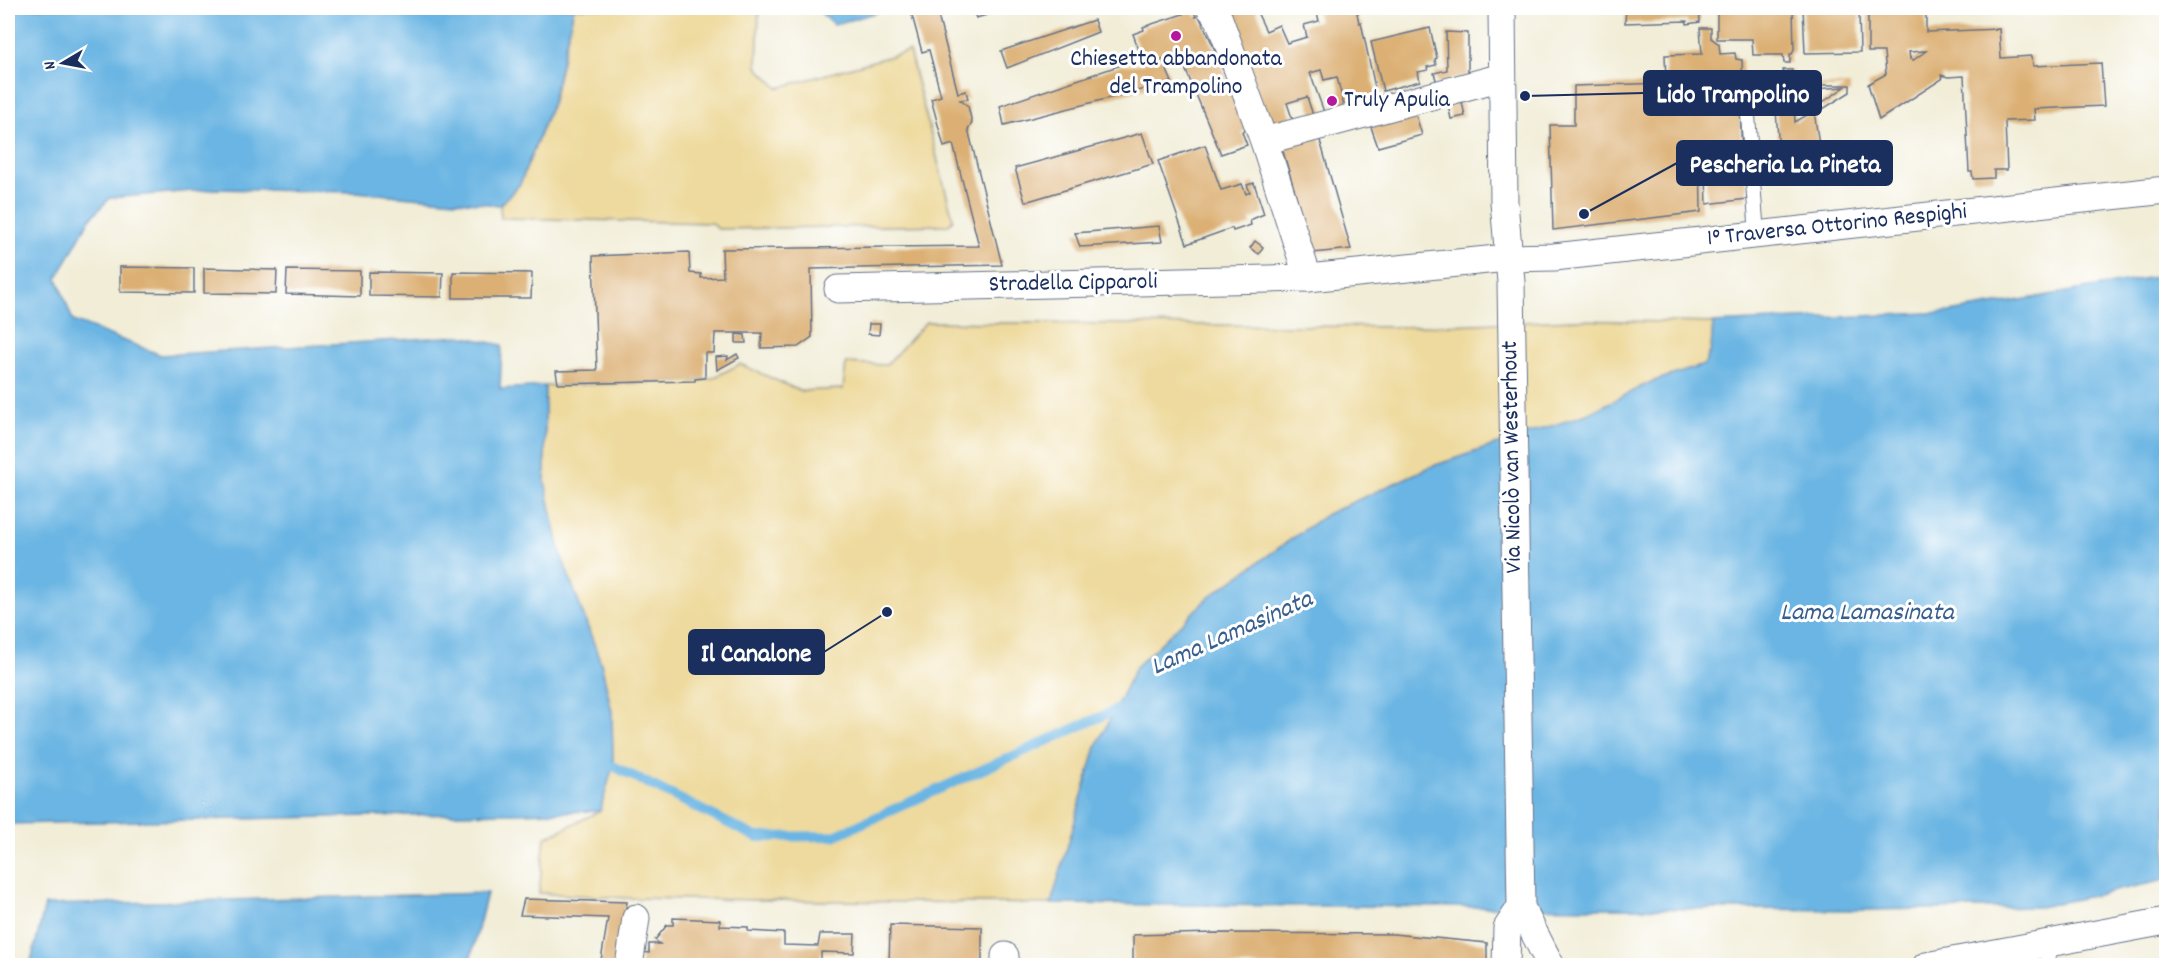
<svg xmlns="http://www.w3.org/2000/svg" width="2174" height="973" font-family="Dekko,sans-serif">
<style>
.sand{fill:#eeda9e;stroke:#84847e;stroke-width:1.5}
.water{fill:#6ab5e3;stroke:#4272a0;stroke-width:1.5}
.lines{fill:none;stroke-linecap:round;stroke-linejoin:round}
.stream{stroke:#6ab5e3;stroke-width:10}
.building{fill:#dcb074;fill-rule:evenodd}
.lane-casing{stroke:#667288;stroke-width:16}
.street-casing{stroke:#667288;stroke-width:29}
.lane{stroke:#fff;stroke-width:14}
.street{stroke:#fff;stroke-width:27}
.poi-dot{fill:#b5179e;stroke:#fff;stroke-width:2}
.labels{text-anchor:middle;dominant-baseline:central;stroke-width:6;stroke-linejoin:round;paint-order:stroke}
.poi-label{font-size:24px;fill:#1b2f5e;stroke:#fff}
.street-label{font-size:24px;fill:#1b2f5e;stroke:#fff}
.water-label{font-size:26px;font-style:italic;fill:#375e8d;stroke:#fff}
.leader{fill:none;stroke:#1b2f5e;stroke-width:2}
.callout-dot{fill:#1b2f5e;stroke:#fff;stroke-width:2}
.callout{fill:#1b2f5e;stroke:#1b2f5e;stroke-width:2}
.callout-label{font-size:26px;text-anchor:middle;font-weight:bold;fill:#fff}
</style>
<rect width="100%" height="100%" fill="#fff"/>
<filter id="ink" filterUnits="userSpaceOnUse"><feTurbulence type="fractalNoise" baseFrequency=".0167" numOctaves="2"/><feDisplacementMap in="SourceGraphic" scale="12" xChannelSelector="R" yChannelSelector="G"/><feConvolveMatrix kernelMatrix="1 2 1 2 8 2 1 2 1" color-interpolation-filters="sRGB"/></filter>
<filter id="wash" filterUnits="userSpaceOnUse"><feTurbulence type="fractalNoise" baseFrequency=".008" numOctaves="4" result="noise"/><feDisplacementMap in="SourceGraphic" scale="24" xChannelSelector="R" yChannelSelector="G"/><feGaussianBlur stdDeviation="1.35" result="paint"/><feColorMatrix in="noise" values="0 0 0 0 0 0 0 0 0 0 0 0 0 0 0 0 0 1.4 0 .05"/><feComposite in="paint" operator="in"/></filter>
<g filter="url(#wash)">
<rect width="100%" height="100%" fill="#f1edd7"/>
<g class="sand">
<polygon points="574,8 759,8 757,67 778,88 909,51 953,219 949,225 718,229 712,223 501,218 500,205 520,184 553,101"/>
<polygon points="1574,320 1713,323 1711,350 1704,365 1651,382 1587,414 1430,467 1327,514 1209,597 1136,667 1096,747 1051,904 627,898 539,893 545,838 600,811 613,766 612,712 601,663 560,552 545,482 545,386 695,381 713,378 740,364 800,391 843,389 846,363 886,365 926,322 1399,327"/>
</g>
<g class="water">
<polygon points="8,8 574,8 551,106 520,184 500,205 356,192 216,189 110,198 90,219 57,278 73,321 161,355 461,336 502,345 500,389 545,386 545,482 560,552 601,663 612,712 613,766 600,811 8,824"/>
<polygon points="816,8 887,8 888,9 834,25"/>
<polygon points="2166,275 2166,880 2040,907 1867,910 1051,904 1096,747 1136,667 1209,597 1327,514 1430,467 1587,414 1651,382 1704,365 1711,350 1713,323 1950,312"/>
<polygon points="487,893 469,965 30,965 45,905"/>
</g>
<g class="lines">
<polyline class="stream" points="613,766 756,837 834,836 1127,705"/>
</g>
<g id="blocks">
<g class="building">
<polygon points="910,8 936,8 958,93 966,91 968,99 960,100 968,106 972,123 968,129 1002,265 811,269 812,337 798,347 761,348 762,333 715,333 714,353 705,353 705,378 695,379 695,381 558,384 556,371 597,370 593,256 689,252 690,273 701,274 701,278 723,277 722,249 979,246 953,144 944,147 931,99 941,96 929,50 922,52"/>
<polygon points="972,8 1011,8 976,18"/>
<polygon points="1189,8 1193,8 1196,17 1199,16 1211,41 1248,129 1242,132 1247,145 1221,154 1179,54 1162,59 1172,82 1004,125 1000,106 1121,65 1144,64 1133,34 1144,30 1143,27 1183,14 1182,10"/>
<polygon points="1233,8 1255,8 1266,31 1279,25 1287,43 1307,37 1304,25 1319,21 1316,8 1378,8 1357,13 1359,23 1361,22 1377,97 1344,106 1337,77 1324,80 1321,70 1310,73 1324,112 1313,115 1307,97 1287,103 1293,121 1271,128 1225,11"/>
<polygon points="1626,8 1699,8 1700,22 1687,24 1687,21 1625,23"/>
<polygon points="1717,8 1793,8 1794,50 1792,54 1790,54 1790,63 1784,63 1783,55 1753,55 1752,39 1717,39"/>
<polygon points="1803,8 1866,8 1866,11 1859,11 1860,52 1805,53"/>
<path d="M1868,8H1926V32L1999,29L2001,58L2032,56L2033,66L2101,63L2104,106L2034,109L2035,120L2005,121L2007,170H1994V178L1973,179L1972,172H1969L1964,76L1948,77L1941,75L1942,79L1879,120L1868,84L1886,74L1884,52H1868ZM1926,51L1912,61L1911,58L1910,59L1909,52Z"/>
<polygon points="1094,20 1098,32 1007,68 1001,51"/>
<polygon points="1430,28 1437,58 1435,59 1436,65 1427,67 1428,70 1418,72 1420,81 1383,91 1371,42"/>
<polygon points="1700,28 1711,28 1711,38 1719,44 1720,54 1735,53 1736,59 1742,60 1743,96 1740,96 1742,163 1746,163 1747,199 1707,204 1705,148 1700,148 1701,212 1553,230 1550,125 1574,125 1574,86 1666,83 1665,55 1702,54"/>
<polygon points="1446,32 1468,33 1468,76 1437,83 1434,73 1447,70"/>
<polygon points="1783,70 1792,70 1795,122 1814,111 1820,151 1798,166 1798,162 1780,163 1774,85 1784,85"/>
<polygon points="1800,85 1850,85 1850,92 1823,109 1820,104 1845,87 1800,90"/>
<polygon points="1462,102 1465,116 1451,119 1448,105"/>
<polygon points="1415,112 1422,135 1378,147 1370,124"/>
<polygon points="1142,133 1153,164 1025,202 1015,168"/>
<polygon points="1319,137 1351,249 1313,253 1282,148"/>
<polygon points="1205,145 1221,190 1242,184 1246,194 1250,192 1247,185 1254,183 1264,214 1250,220 1251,225 1233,231 1232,228 1187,244 1158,161"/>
<polygon points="1159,226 1162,242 1080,247 1075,233"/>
<polygon points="1255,241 1263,247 1259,254 1250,248"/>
<polygon points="120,267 194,268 194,293 120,292"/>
<polygon points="204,268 277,270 276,294 204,293"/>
<polygon points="287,270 360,271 360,296 286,294"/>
<polygon points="369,272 443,273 442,297 369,296"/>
<polygon points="453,272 532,273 531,298 453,298"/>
<polygon points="869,324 880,324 879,335 868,334"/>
<polygon points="736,334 745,335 746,343 736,343"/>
<polygon points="737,354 739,358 717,370 716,357 728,356 727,360"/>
<polygon points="524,899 627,902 616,966 600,966 608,918 520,915"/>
<polygon points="673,918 720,920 720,926 748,927 748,931 784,933 784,945 818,946 820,934 855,934 854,953 821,952 821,966 641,966 641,952 649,953 649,944 660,944 655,940 667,925 673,925"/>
<polygon points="890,925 982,927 982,966 889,966"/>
<polygon points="1215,933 1393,934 1487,943 1487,966 1133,966 1133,935"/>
</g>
</g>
</g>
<g filter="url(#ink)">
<use href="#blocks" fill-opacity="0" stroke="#667288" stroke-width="1.5"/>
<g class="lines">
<g class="lane-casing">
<g id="lane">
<polyline points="1747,102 1757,235"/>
<polyline points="2048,945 2049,966"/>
</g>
</g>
<g class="street-casing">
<g id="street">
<polyline points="1210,8 1219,19 1264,141 1308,278"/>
<polyline points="1502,8 1504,202 1511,282 1521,907 1551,966"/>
<polyline points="1264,141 1502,77"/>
<polyline points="838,289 1308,278 1507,258 1554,257 2166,190"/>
<polyline points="1005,956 1005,966"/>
<polyline points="629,966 636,918"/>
<polyline points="1506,966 1507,928 1521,907"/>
<polyline points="1926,966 2166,921"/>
</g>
</g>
<use href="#lane" class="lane"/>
<use href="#street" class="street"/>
</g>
</g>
<g class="poi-dot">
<circle cx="1176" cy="36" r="6"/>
<circle cx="1332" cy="101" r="6"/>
</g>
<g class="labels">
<g class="poi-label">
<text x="1176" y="60">Chiesetta abbandonata<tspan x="1176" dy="28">del Trampolino</tspan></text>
<text x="1344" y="101" text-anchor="start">Truly Apulia</text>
</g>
<g class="street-label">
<text transform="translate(1837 226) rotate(-6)">1° Traversa Ottorino Respighi</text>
<text transform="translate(1073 284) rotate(-1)">Stradella Cipparoli</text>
<text transform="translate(1513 457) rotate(-91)">Via Nicolò van Westerhout</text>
</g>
<g class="water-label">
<text x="1867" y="613">Lama Lamasinata</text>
<text transform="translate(1232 634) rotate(-24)">Lama Lamasinata</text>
</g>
</g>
<path class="leader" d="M1525 96L1644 93M1584 214L1677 163M887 612L824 652"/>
<g class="callout-dot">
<circle cx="1525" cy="96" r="6"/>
<circle cx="1584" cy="214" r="6"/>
<circle cx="887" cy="612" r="6"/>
</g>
<g class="callout">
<rect x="1644" y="71" width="177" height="44" rx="6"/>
<rect x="1677" y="141" width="215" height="44" rx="6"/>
<rect x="689" y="630" width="135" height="44" rx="6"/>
</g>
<g class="callout-label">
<text x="1733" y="102">Lido Trampolino</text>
<text x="1785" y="172">Pescheria La Pineta</text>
<text x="756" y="661">Il Canalone</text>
</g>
<rect width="2174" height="973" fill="none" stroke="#fff" stroke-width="30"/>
<g transform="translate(63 63) rotate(260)" stroke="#ffffff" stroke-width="4.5" paint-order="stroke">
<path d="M0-4.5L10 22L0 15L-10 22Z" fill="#1b2f5e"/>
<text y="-9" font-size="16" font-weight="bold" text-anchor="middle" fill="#1b2f5e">N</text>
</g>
</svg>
